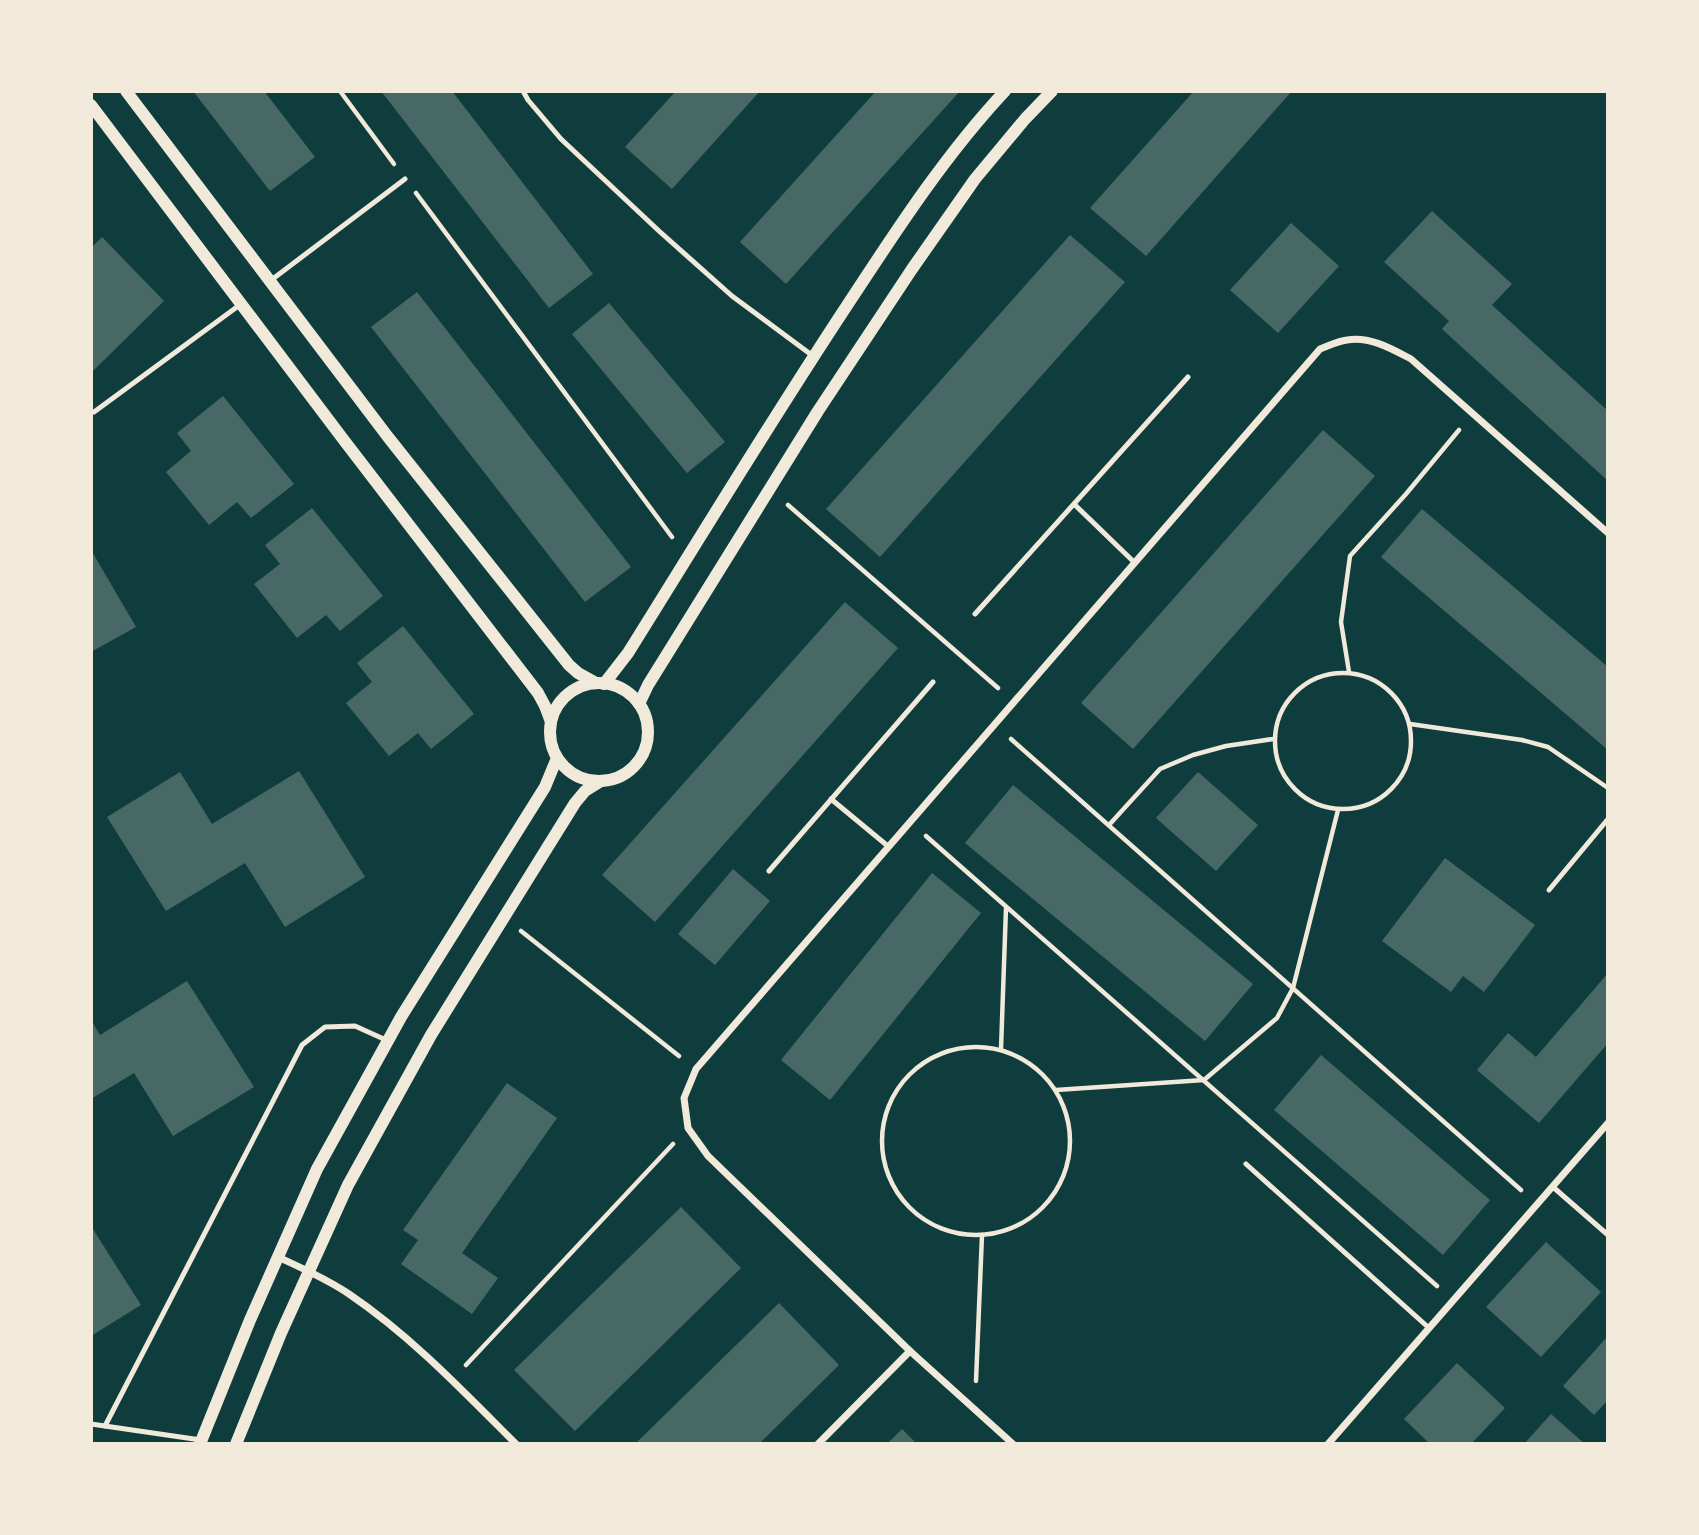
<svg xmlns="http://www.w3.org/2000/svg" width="1699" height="1535" font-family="Montserrat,sans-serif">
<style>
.building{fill:#486865}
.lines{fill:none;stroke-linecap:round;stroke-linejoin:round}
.path{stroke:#f1e9da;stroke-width:4.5}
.service{stroke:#f1e9da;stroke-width:5}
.minor{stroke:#f1e9da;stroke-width:7}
.tertiary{stroke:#f1e9da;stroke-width:12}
</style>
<rect width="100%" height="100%" fill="#0f3d3e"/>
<g class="building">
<polygon points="193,91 264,91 315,157 270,191"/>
<polygon points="381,91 452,91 593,274 549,308"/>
<polygon points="676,91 760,91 672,189 625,147"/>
<polygon points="876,91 960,91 786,284 740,242"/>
<polygon points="1194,91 1292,91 1146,256 1090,208"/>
<polygon points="1432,211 1512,284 1492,305 1608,411 1608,481 1442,329 1449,321 1384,262"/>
<polygon points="1291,223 1339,266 1278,333 1230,290"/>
<polygon points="1070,235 1125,282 880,557 826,509"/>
<polygon points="102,237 164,301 93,371 91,369 91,248"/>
<polygon points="417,292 631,567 585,602 371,327"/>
<polygon points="609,303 725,442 687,473 572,334"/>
<polygon points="223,396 294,484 251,518 237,502 209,525 166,472 191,451 177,433"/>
<polygon points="1323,430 1375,476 1133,749 1081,703"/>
<polygon points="312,508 383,596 340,631 326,615 297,638 254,584 280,564 265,545"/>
<polygon points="1422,509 1608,667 1608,750 1381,557"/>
<polygon points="91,550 136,627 91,652"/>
<polygon points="845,602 898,648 655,922 602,875"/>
<polygon points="403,626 474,714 431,749 418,733 389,756 346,703 372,682 357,663"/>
<polygon points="299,771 365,877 285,927 245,863 166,911 107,817 180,772 212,824"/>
<polygon points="1198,772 1258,825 1216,871 1156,818"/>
<polygon points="1013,785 1253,984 1205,1041 965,843"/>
<polygon points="1445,858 1535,925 1484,992 1463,976 1451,992 1382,941"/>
<polygon points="733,869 770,901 715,965 678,934"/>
<polygon points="932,873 981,913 830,1100 781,1060"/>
<polygon points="1608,973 1608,1043 1539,1123 1477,1070 1508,1033 1536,1057"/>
<polygon points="187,981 254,1087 173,1136 134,1073 91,1099 91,1020 100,1035"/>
<polygon points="1321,1055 1490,1200 1443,1255 1274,1110"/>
<polygon points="507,1083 557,1118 462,1253 498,1278 472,1314 401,1264 418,1240 403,1230"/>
<polygon points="681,1207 741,1268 575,1431 514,1370"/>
<polygon points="91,1226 141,1305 91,1336"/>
<polygon points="1546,1242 1601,1292 1541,1357 1486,1307"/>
<polygon points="779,1303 839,1365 759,1444 635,1444"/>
<polygon points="1608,1336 1608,1400 1594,1415 1563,1386"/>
<polygon points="1457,1363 1505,1408 1471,1444 1430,1444 1404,1419"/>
<polygon points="1551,1414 1585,1444 1524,1444"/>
<polygon points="902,1429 917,1444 887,1444"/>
</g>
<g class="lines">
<g class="path">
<polyline points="340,91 394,164"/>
<polyline points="416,193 672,537"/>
<polyline points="788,505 998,688"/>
<polyline points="1349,672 1341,622 1350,556 1406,494 1459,430"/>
<circle cx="1343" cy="741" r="68"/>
<polyline points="1410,724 1522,740 1548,747 1608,788"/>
<polyline points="1011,739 1521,1190"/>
<polyline points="1109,825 1160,769 1193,755 1226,746 1273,739"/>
<polyline points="926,836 1437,1286"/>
<polyline points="521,931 679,1056"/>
<circle cx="976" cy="1141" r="94"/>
<polyline points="1001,1049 1006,908"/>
<polyline points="1056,1090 1204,1080 1277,1018 1293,988 1338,810"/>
<polyline points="466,1365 673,1144"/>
<polyline points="976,1381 982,1235"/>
</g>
<g class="service">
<polyline points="523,91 528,100 561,139 659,231 732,296 813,356"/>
<polyline points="270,281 405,179"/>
<polyline points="94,412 241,304"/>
<polyline points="1074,504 1135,563"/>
<polyline points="975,614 1188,377"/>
<polyline points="831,799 889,847"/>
<polyline points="769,871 933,682"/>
<polyline points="1549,890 1608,819"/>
<polyline points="1246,1164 1429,1328"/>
<polyline points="1553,1187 1608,1235"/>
<polyline points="91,1424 201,1440"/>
<polyline points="105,1426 302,1045 325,1027 355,1026 386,1040"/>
</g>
<g class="minor">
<path d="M278,1257C302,1268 327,1279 349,1294C411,1336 463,1391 516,1444"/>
<polyline points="818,1444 910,1351"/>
<path d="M1013,1444L910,1351L708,1156L688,1128L684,1098L696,1069L1320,349C1328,346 1338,341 1347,340C1370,336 1392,349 1411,359L1608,533"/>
<polyline points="1328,1444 1608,1123"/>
</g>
<g class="tertiary">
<polyline points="126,91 388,437 569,665 578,673 596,683"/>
<polyline points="91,105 343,439 538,693 545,706 551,722"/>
<circle cx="599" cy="732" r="49"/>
<path d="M604,684L628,653C701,536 772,419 848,304C896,231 945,155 1005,91"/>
<polyline points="639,704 648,685 818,411 912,269 975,179 1025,119 1052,91"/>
<polyline points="200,1444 250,1320 317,1169 401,1017 545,787 557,758"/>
<polyline points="236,1444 281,1333 348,1185 431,1035 575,803 585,791 601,781"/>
</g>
</g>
<rect width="1699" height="1535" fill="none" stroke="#f1e9da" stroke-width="186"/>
</svg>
